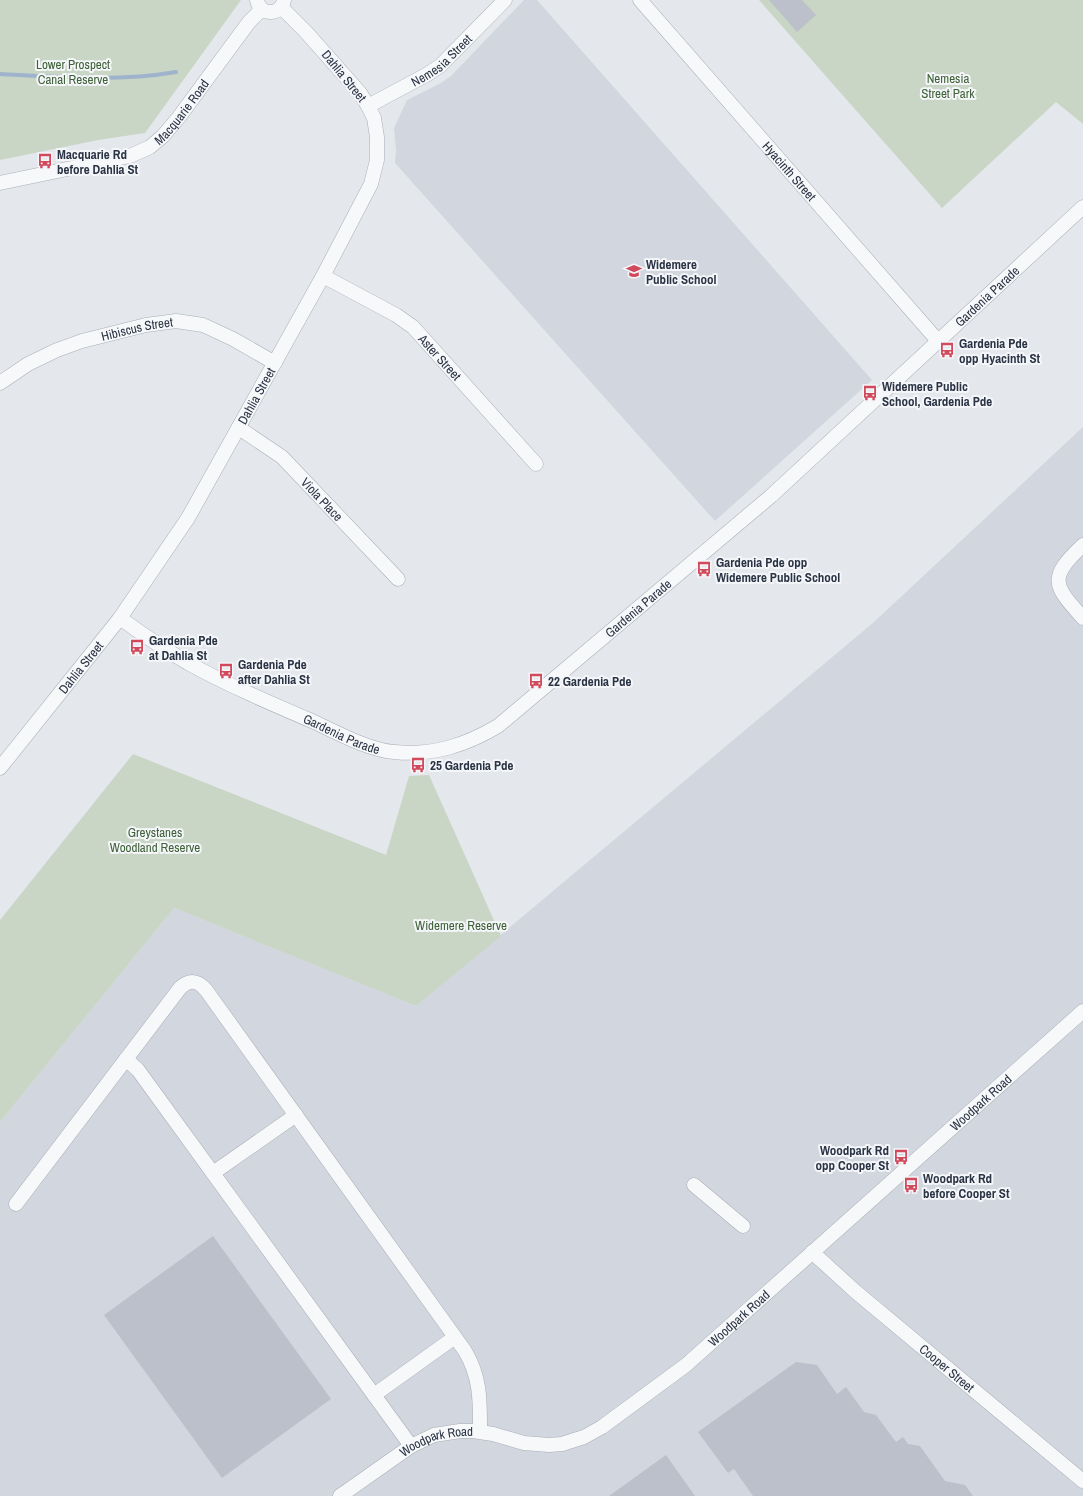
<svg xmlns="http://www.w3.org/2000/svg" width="1083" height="1496" font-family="'Archivo Narrow',sans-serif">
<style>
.built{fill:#d2d6de}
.green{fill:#c9d6c5}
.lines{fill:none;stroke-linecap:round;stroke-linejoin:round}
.stream{stroke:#9fb4cc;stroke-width:4}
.building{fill:#bbc0ca}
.minor-casing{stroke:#a9aeb7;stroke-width:15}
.minor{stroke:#f7f8fa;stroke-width:14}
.labels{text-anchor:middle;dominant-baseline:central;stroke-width:4;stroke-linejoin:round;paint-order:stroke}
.street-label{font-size:13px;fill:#2b3445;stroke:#f4f6f9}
.park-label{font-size:13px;fill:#3f6138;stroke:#f4f6f9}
.poi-label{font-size:13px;font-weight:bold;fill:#2b3445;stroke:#f4f6f9;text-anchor:start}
</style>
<rect width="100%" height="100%" fill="#e4e7ec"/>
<g class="built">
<polygon points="524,0 537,0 872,380 715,521 395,163 396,150 394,128 407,100 441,83 451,76"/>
<polygon points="1083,427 1083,1496 0,1496 0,1122 174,908 416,1006 874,622"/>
</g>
<g class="green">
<polygon points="0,0 241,0 145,133 98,140 0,160"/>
<polygon points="759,0 1083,0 1083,124 1056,102 942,208"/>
<polygon points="133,754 386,855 409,776 429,775 501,936 416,1006 174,908 0,1122 0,920"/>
</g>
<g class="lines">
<path class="stream" d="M0,74C58,77 118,82 176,72"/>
</g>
<g class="building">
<polygon points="769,0 802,0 816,15 797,32"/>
<polygon points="213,1236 331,1399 222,1478 104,1315"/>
<polygon points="796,1362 817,1365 837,1394 846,1387 864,1412 876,1415 896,1442 903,1437 908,1444 920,1446 945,1481 965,1485 973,1496 753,1496 734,1469 728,1473 698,1432"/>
<polygon points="666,1455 695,1496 609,1496"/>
</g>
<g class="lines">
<g class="minor-casing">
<g id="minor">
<path d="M257,0C260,16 281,16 284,0"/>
<path id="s1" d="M640,0L938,341"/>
<path id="s2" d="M368,106L426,75L440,66L505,0"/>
<path id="s3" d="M0,183L130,156L150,147L163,136L179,117L249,22L261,10"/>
<path id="s4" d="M323,276L396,315L413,327L536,464"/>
<path id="s5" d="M0,383L28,364L57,350L82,341L146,325L176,321L203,325L233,339L275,363"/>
<path id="s6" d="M239,428L282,457L398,579"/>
<path d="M1083,545C1048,578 1053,585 1083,618"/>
<path id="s7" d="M120,618C142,634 164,649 188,663C228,685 270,703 312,721C336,732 368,750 394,752C433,756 466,745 498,726L771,496L1083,207"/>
<path id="s8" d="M0,768L120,618L188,518L323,276L371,184L377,160V137L374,118L368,106L360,93L306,32L281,7"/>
<polyline points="126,1059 138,1070 411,1446"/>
<polyline points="213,1173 296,1115"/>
<polyline points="694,1185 743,1226"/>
<path d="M16,1204L180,988C190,979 197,980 206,990L465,1351C481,1378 480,1402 480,1431"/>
<path id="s9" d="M812,1252L856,1292L1083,1481"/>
<polyline points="374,1395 455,1337"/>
<path id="s10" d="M340,1496L411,1446L434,1435L460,1431H473L493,1434L524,1443L549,1445L562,1444L584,1437L602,1427L686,1365L1083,1011"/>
</g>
</g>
<use href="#minor" class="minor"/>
</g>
<defs>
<g id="bus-bare" transform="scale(1.2)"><path d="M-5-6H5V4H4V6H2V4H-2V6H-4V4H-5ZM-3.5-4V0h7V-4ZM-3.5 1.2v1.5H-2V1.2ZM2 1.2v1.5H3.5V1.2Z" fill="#d1495b" stroke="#f4f6f9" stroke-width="2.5" paint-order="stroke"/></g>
<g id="school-bare" transform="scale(1.2)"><path d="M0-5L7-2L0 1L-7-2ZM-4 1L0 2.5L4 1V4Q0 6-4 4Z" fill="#d1495b" stroke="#f4f6f9" stroke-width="2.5" paint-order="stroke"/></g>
</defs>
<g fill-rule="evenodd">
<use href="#bus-bare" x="45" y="161"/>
<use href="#school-bare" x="634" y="271"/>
<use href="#bus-bare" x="947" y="350"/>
<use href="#bus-bare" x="870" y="393"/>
<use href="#bus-bare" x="704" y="569"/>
<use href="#bus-bare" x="137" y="647"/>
<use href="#bus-bare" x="226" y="671"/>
<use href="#bus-bare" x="536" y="681"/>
<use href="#bus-bare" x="418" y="765"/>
<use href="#bus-bare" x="901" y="1157"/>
<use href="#bus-bare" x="911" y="1185"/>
</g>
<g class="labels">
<g class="street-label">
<text stroke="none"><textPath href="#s2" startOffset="87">Nemesia Street</textPath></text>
<text transform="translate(344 76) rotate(51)">Dahlia Street</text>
<text stroke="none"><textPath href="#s3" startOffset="202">Macquarie Road</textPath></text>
<text stroke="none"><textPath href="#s1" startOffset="227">Hyacinth Street</textPath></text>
<text stroke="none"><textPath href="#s7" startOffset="1067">Gardenia Parade</textPath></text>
<text stroke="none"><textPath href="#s5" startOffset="149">Hibiscus Street</textPath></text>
<text stroke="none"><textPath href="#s4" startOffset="144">Aster Street</textPath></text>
<text stroke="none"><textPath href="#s8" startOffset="453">Dahlia Street</textPath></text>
<text stroke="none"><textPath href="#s6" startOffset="110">Viola Place</textPath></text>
<text stroke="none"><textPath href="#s7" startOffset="599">Gardenia Parade</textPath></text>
<text stroke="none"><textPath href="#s8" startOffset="129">Dahlia Street</textPath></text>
<text stroke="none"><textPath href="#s7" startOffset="251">Gardenia Parade</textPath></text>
<text stroke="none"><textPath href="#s10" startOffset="785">Woodpark Road</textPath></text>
<text stroke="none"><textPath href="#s10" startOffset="461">Woodpark Road</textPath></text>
<text stroke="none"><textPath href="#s9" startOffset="178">Cooper Street</textPath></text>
<text stroke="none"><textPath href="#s10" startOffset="113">Woodpark Road</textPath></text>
</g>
<g class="park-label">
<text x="73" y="64">Lower Prospect<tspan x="73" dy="15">Canal Reserve</tspan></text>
<text x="948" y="78">Nemesia<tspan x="948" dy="15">Street Park</tspan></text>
<text x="155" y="832">Greystanes<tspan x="155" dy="15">Woodland Reserve</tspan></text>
<text x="461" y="925">Widemere Reserve</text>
</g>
<g class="poi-label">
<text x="57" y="154">Macquarie Rd<tspan x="57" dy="15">before Dahlia St</tspan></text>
<text x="646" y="264">Widemere<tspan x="646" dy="15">Public School</tspan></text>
<text x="959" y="343">Gardenia Pde<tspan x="959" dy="15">opp Hyacinth St</tspan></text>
<text x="882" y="386">Widemere Public<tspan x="882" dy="15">School, Gardenia Pde</tspan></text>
<text x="716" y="562">Gardenia Pde opp<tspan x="716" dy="15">Widemere Public School</tspan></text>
<text x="149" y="640">Gardenia Pde<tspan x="149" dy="15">at Dahlia St</tspan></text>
<text x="238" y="664">Gardenia Pde<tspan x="238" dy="15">after Dahlia St</tspan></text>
<text x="548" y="681">22 Gardenia Pde</text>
<text x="430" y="765">25 Gardenia Pde</text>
<text x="889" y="1150" text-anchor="end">Woodpark Rd<tspan x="889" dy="15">opp Cooper St</tspan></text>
<text x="923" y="1178">Woodpark Rd<tspan x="923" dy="15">before Cooper St</tspan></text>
</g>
</g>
</svg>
